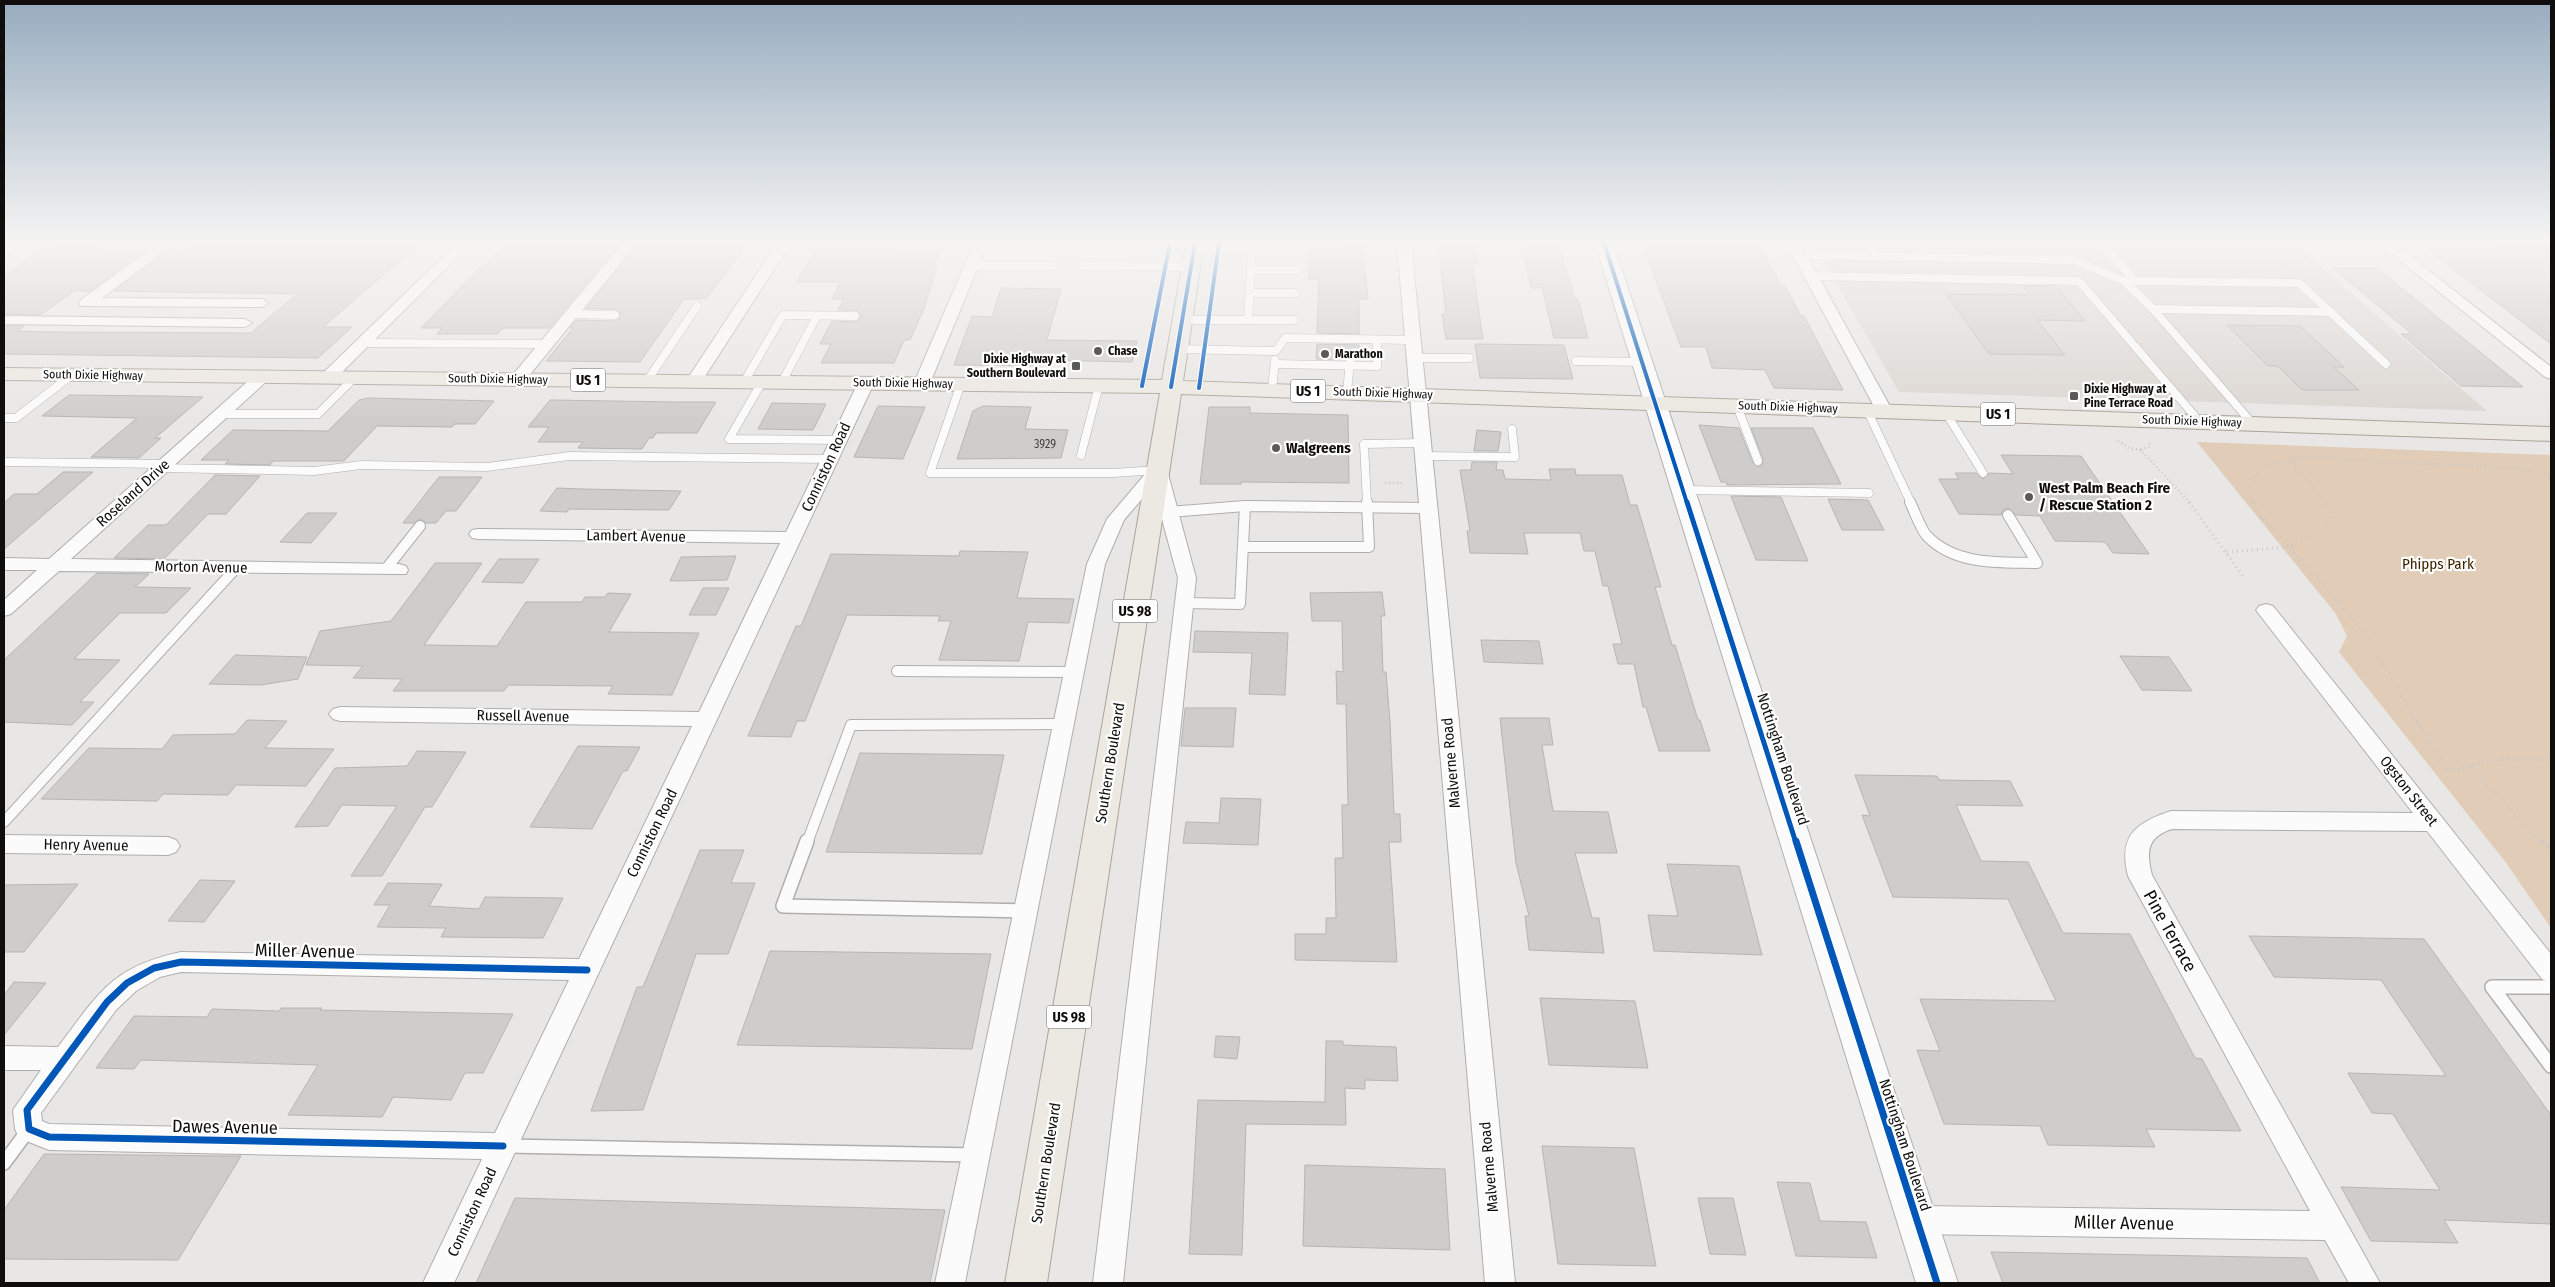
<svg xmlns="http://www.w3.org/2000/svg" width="2555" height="1287" font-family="'Fira Sans Condensed',sans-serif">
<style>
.built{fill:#dbd6d1}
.green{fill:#e0ccb7}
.building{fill:#cfcdcc;stroke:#b6b5b4}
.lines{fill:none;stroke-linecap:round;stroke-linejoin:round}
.lane-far2-casing{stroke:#b0aead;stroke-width:9}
.lane-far1-casing{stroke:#b0aead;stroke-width:12}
.lane-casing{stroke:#b0aead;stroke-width:16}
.street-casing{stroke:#b0aead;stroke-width:2}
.secondary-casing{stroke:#b0aead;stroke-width:2}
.primary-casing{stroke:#aca399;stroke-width:2}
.path-far2{stroke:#c8c8c7;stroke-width:2.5;stroke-dasharray:1 3;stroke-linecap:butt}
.path-far1{stroke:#c8c8c7;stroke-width:3;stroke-dasharray:1 4;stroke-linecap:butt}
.path{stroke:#c8c8c7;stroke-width:4.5;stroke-dasharray:2 5;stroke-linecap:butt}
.lane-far2{stroke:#fcfbfb;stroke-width:8}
.lane-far1{stroke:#fcfbfb;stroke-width:10}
.lane{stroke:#fcfbfb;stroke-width:13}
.street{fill:#fcfbfb;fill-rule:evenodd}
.secondary{fill:#fcfbfb;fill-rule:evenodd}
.primary{fill:#ece8e2;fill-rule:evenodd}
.cycleway-far2-casing{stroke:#fff;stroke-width:6}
.cycleway-far1-casing{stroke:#fff;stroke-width:8}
.cycleway-casing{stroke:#fff;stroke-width:10}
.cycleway-far2{stroke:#0057b8;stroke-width:4}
.cycleway-far1{stroke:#0057b8;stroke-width:5}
.cycleway{stroke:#0057b8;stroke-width:7}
.poi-dot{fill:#5b5a59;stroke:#fff;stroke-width:2}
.labels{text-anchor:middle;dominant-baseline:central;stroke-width:4.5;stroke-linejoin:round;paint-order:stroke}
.far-poi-label{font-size:12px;font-weight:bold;fill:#0f0e0d;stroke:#fff;text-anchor:start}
.far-street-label{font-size:12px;fill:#0f0e0d;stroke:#fff}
.number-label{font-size:12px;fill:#41403f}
.shield{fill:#fff;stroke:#575656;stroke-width:1}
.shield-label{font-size:14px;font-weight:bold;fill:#0f0e0d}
.poi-label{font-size:15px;font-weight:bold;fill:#0f0e0d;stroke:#fff;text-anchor:start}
.street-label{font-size:15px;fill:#0f0e0d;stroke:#fff}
.park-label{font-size:15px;fill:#3e2300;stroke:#fff}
.near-street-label{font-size:18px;fill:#0f0e0d;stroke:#fff}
</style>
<rect width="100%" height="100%" fill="#e9e7e5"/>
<polygon class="built" points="1813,243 2293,243 2487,411 1899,392"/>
<polygon class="green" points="2197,442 2551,455 2551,928 2507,864 2339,652 2347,636 2336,614"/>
<g class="building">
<polygon points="55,243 96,243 91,247 100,247 97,250 146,250 90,291 74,291 40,315 4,314 4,276"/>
<polygon points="194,243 382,243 419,244 323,327 352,327 318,358 4,354 4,326 24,326 17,331 51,332 251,333 297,294 114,291 169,250 184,250"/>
<polygon points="508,243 620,243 549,328 503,328 497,334 437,334 442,328 421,328 481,267 485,267 502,247"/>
<polygon points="639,243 749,243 706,299 684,299 640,362 546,361 573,328 570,328 577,320 615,321 620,318 620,313 616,309 586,309"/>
<polygon points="1342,243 1362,243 1368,299 1359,299 1359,334 1317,333 1319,279 1309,279 1309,245 1342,245"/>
<polygon points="1438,243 1475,243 1478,264 1472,264 1483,339 1446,339 1442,314 1446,314"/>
<polygon points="1521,243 1558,243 1575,299 1578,299 1588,338 1554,338 1542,288 1531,288"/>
<polygon points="1647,243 1758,243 1781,286 1785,286 1801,316 1804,316 1843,390 1774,388 1765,370 1712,368 1706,347 1681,347 1645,251 1650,251"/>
<polygon points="2492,243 2540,243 2551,251 2551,344 2426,248 2499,249"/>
<polygon points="816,249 941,250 933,267 937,267 923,311 910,340 904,340 894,363 821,363 831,344 820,344 832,321 855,322 861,316 856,310 838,310 844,299 832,299 841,282 797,282"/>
<polygon points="2333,268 2377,268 2523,387 2461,386 2401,334 2412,334"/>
<polygon points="2023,286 2056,286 2085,321 2037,320 2065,355 1989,354 1946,294 2031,295"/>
<polygon points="1001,288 1061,289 1047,340 1137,341 1132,362 1042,360 1040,366 954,365 972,316 992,317"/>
<polygon points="2227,325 2300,326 2344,367 2334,367 2359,390 2302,390 2278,366 2268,366"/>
<polygon points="1317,344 1359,345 1359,360 1350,356 1345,360 1316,359"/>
<polygon points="1475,344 1564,345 1573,379 1480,378"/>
<polygon points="69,395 162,396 203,397 155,438 161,438 139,458 91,457 137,418 42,416"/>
<polygon points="368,398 494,401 475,424 455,424 452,427 377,426 344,461 273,461 270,465 225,464 229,460 201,460 233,430 328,431 359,400"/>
<polygon points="550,400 676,402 716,402 697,433 656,433 653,438 649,438 642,449 578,448 583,442 538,442 549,427 528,427"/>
<polygon points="772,403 826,404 813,430 758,429"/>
<polygon points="878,406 925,407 903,459 854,457"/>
<polygon points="983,406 1031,407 1025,429 1068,430 1061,458 957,459 973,411"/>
<polygon points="1209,407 1250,407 1250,413 1348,415 1349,483 1241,482 1241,484 1200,484"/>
<polygon points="1699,425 1739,428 1753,463 1758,467 1762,465 1763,459 1751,428 1813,428 1841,484 1727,485 1726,482 1721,482"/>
<polygon points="1477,430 1501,432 1498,451 1474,451"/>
<polygon points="2001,455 2081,456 2149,554 2113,553 2105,542 2055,541 2040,516 2016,515 2008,508 2004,509 2001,515 1959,514 1939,479 1959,479 1955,473 1976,473 1983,479 1989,473 2013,474"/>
<polygon points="1472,462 1497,462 1496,470 1503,470 1505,479 1551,480 1549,469 1575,469 1576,475 1622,475 1630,505 1637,505 1661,587 1655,587 1672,645 1675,645 1698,720 1700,720 1710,751 1659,751 1646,707 1643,707 1634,664 1618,664 1613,644 1622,644 1608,586 1603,586 1595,551 1584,551 1580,533 1524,533 1528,554 1470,553 1467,531 1470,531 1460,470 1471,470"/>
<polygon points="63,472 93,472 4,549 4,503 14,494 37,494"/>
<polygon points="215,475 260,476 226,514 208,514 164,559 114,558 148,525 166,525"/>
<polygon points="439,477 482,477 456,511 446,511 436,523 426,523 421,519 414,523 403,523"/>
<polygon points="557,488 582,489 681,491 669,510 569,509 567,512 540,511"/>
<polygon points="1731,496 1781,497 1808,561 1756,560"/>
<polygon points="1828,499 1868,500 1884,530 1842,530"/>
<polygon points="307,513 337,513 311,543 280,542"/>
<polygon points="960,551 1028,552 1017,598 1074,599 1069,623 1028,622 1019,661 939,660 951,621 938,621 940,616 847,615 805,721 797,721 791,737 748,736 796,626 801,626 831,554 959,556"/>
<polygon points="736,556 727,580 670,581 681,557"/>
<polygon points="499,559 539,559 523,583 482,582"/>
<polygon points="435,563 482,563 424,645 497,646 526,602 582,602 585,597 605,597 608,593 631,594 609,632 699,633 672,695 608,694 613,686 508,685 504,691 393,691 402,679 353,678 363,666 306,665 320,631 391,621"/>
<polygon points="97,573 149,574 135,587 191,588 166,613 120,613 74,659 120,660 80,702 94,702 72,725 4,722 4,660"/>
<polygon points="703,588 729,588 716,615 689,615"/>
<polygon points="1382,592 1385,616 1381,616 1383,672 1386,672 1390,722 1394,814 1400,814 1401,842 1389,842 1397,962 1295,960 1295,934 1326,934 1326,918 1336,918 1335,858 1343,858 1342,805 1348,805 1346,704 1337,704 1336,671 1343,672 1342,621 1312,621 1310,593"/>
<polygon points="1195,631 1288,633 1285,695 1249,694 1252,653 1193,652"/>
<polygon points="1481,640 1539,641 1543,664 1484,662"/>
<polygon points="235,655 307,657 298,679 261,685 209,684"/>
<polygon points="2120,656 2169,657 2192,691 2142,690"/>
<polygon points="1185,708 1236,708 1233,747 1181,746"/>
<polygon points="1500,718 1549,718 1553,745 1542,745 1553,811 1608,812 1617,853 1575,853 1592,918 1599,918 1604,953 1529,950 1525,916 1529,916 1516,863"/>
<polygon points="247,720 287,721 265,748 334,749 306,786 236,785 228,795 163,794 157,801 41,799 89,748 162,749 173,735 235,734"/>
<polygon points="578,746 640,747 627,771 623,771 592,829 530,827"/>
<polygon points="417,751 466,752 432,807 425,807 382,876 351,876 397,806 342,805 328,826 295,827 335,768 407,766"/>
<polygon points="860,753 1004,755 982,854 826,852"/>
<polygon points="1855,775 1937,776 1939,780 2010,781 2023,806 1956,805 1981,861 2028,862 2063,933 2130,934 2195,1058 2202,1059 2241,1131 2146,1129 2155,1147 2048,1145 2040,1126 1944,1124 1917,1050 1940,1051 1920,999 2056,1001 2008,899 1893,897 1862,815 1870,816"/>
<polygon points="1221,798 1261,799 1258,845 1183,843 1186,822 1219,823"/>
<polygon points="700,850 744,850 731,883 755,883 728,954 696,954 643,1110 591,1111 637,987 643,987"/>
<polygon points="1667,864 1739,866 1762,955 1654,951 1648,915 1678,916"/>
<polygon points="200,880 235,881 204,922 168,921"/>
<polygon points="388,883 442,884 429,906 479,909 485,897 563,898 543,938 441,937 446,928 377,927 390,905 374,905"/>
<polygon points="78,884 24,952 4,952 4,885"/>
<polygon points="2249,936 2424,939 2551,1115 2551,1224 2444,1220 2458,1243 2371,1241 2341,1187 2440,1190 2393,1114 2372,1113 2348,1073 2446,1076 2381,980 2274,977"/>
<polygon points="770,951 991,954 972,1049 737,1045"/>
<polygon points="14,982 46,983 4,1035 4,995"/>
<polygon points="1540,998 1635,1001 1648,1068 1549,1065"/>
<polygon points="281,1008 322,1008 320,1010 513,1014 483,1073 465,1073 451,1100 393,1097 382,1117 288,1115 318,1065 141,1060 134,1069 96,1068 134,1016 207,1017 212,1009 279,1011"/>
<polygon points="1216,1036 1240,1037 1237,1059 1214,1057"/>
<polygon points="1326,1041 1343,1041 1343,1045 1396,1047 1398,1081 1365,1080 1365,1089 1345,1088 1346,1125 1246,1124 1242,1255 1189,1254 1198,1100 1325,1102"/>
<polygon points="1542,1146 1634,1148 1656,1266 1558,1264"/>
<polygon points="44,1154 228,1156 241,1156 178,1260 4,1259 4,1210"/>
<polygon points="1305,1165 1445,1169 1450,1250 1303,1246"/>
<polygon points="1777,1182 1810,1183 1820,1221 1866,1222 1877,1258 1796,1256"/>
<polygon points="515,1198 945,1210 930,1283 476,1283"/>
<polygon points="1698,1198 1733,1198 1746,1255 1710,1254"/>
<polygon points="1991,1252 2307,1258 2320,1283 2003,1283"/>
</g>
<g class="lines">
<g class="lane-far2-casing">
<g id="lane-far2">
<polyline points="1869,243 1878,256"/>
<polyline points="2101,243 2135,281 2299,283 2386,364"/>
<polyline points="1194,250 1252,250 1248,320"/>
<polyline points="1799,255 2073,260 2124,281"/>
<polyline points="972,266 1053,266"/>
<polyline points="1083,266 1191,267"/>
<polyline points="1251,270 1297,270"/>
<polyline points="1811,276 2079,281 2199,421"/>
<polyline points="2129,281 2124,281 2153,309 2252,423"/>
<polyline points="1250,293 1295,293"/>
<polyline points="2153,309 2331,312"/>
<polyline points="571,314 615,315"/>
<polyline points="1182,320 1294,320"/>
<polyline points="363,343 546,344"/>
<polyline points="1178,349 1276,351 1285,338 1412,340"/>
<polyline points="1414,358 1469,358"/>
<polyline points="1576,361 1643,362"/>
<polyline points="1275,364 1377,366 1377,340"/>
<polyline points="647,381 697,306"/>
<polyline points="744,382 783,315 855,316"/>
<polyline points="762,382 729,439 839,440"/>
<polyline points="782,382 817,316"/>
<polyline points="961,384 930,473 1113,473 1158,470"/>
<polyline points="1272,390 1275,360"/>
<polyline points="1347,392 1350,362"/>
<polyline points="1737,406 1758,461"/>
<polyline points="1867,410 1911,503"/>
<polyline points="1946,413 1983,473"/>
<polyline points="221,414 318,414 355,377"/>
<polyline points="4,418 16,418 73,374"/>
<polyline points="1081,455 1099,385"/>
<polyline points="1423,456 1515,457 1512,429"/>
<polyline points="4,462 165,464"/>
<polyline points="160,468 314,471 361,465 487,467 569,456 830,459"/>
<polyline points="1684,490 1869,493"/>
<polyline points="1367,503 1364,444 1421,443"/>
</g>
</g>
<g class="lane-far1-casing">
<g id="lane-far1">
<path d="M1910,502C1915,512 1920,528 1927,536C1956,566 2000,562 2037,563L2008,515"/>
<polyline points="1169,512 1245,506"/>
<polyline points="1243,547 1369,547 1367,502"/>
<polyline points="386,569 420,526"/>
<polyline points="1185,603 1240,604 1245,506 1427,508"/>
<polyline points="897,671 1074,672"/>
<polyline points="4,822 237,567"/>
<polyline points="807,843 851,725 1063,724"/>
</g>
</g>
<g class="lane-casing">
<g id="lane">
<polyline points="807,841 783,906 1026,911"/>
<polyline points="2551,987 2492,987 2551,1066"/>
<polyline points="504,1146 975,1155"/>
<polyline points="4,1163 29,1129"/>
</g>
</g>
<g class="street-casing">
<g id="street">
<polygon points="8,243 24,243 9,255 4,256 4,246"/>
<polygon points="159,243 175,243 102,298 262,299 269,303 262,307 81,306 79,303 82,299"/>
<polygon points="457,243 472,243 334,380 322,380 320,377 322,374"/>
<polygon points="623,243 637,243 523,383 511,383 509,380 511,377"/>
<polygon points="777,243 791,243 700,384 688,384 686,381"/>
<polygon points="974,243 988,243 930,383 928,386 916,386 914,383"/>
<polygon points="1397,243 1411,243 1515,1283 1485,1283"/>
<polygon points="1786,243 1800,243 1892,410 1890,413 1878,413 1876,410"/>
<polygon points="2378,243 2394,243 2551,367 2551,379 2545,377"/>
<polygon points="4,316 245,319 252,323 245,327 4,324"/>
<polygon points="262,372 268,374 270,377 268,380 71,559 399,564 406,566 408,570 406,574 59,571 11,614 4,616 4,600 37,570 4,570 4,558 49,559 256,374"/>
<path d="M866,378L874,383L454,1283H423L482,1159L49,1150L19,1138L15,1129L13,1110L41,1070H4V1046L58,1047C99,993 111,967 181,952L579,959L692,726L340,721L333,719L329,714L333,709L340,707L699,712L780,543L478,539L472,538L469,534L472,530L478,529L786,532L858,383ZM181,972L569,980L495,1133L49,1124L42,1121L41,1113L116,1010L136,991L160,977Z"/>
<polygon points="1158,465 1164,466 1167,470 1196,578 1123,1283 1093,1283 1178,578 1153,486 1124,520 1105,564 965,1283 935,1283 1087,564 1107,519 1152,466"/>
<path d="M2266,604L2273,606L2551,954V983L2542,979L2427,831L2172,829C2147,837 2146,852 2152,875L2380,1283H2349L2325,1240L1916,1234L1906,1230L1901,1220L1906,1210L1916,1206L2310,1211L2128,876C2118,836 2135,823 2171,811L2413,813L2259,614L2256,610L2259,606Z"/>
<polygon points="4,835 168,837 176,840 180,846 176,852 168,855 4,853"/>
</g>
</g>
<g class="secondary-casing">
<polygon id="secondary" points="1595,243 1613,243 1958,1283 1916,1283"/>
</g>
<g class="primary-casing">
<polygon id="primary" points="1186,243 1204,243 1183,381 2551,427 2551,441 1181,394 1047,1283 1005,1283 1160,393 4,380 4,368 1162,380"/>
</g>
<g class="path-far2">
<polyline points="2118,441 2129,448 2141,450 2190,503"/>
<polyline points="2141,450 2150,446 2149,440"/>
<polyline points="2291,459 2325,503"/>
<polyline points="1385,483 1404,483"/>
<path d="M2254,503C2238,466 2279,461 2306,457L2523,469L2551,476"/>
</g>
<g class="path-far1">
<polyline points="2189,502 2243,576"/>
<polyline points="2253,502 2257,511 2361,628 2447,771 2501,759 2551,759"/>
<polyline points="2227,552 2288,547 2322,533 2332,512 2324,502"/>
<polyline points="2470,766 2543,843"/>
</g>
<polyline class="path" points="2542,841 2551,851"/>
<use href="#lane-far2" class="lane-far2"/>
<use href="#lane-far1" class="lane-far1"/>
<use href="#lane" class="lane"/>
<use href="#street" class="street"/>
<use href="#secondary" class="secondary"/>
<use href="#primary" class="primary"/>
<g class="cycleway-far2-casing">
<g id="cycleway-far2">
<polyline points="1604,243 1687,503"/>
<polyline points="1142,386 1170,243"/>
<polyline points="1171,387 1195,243"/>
<polyline points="1199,388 1219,243"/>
</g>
</g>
<g class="cycleway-far1-casing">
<polyline id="cycleway-far1" points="1687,502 1796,843"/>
</g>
<g class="cycleway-casing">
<g id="cycleway">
<polyline points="1796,841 1937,1283"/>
<polyline points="503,1146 49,1137 29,1129 27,1110 107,1002 127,983 154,968 181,962 587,970"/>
</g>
</g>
<use href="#cycleway-far2" class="cycleway-far2"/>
<use href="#cycleway-far1" class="cycleway-far1"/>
<use href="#cycleway" class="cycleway"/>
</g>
<linearGradient id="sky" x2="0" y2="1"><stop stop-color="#97acbf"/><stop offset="0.57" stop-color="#f5f4f3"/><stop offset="1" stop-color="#f5f4f3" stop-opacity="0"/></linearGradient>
<rect width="2555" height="423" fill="url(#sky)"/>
<g class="poi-dot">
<circle cx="1098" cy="351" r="5"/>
<circle cx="1325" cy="354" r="5"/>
<rect x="1071" y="361" width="10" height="10" rx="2.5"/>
<rect x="2069" y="391" width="10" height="10" rx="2.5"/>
<circle cx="1276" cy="448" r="5"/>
<circle cx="2029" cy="497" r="5"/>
</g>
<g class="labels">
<g class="far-poi-label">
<text x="1108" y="351">Chase</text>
<text x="1335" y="354">Marathon</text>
<text x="1066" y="359" text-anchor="end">Dixie Highway at<tspan x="1066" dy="14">Southern Boulevard</tspan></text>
<text x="2084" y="389">Dixie Highway at<tspan x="2084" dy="14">Pine Terrace Road</tspan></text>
</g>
<g class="far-street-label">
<text transform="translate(93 375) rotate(1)">South Dixie Highway</text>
<text transform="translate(498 379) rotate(1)">South Dixie Highway</text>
<text transform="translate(903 383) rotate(1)">South Dixie Highway</text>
<text transform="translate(1383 393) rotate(2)">South Dixie Highway</text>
<text transform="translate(1788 407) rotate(2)">South Dixie Highway</text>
<text transform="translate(2192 421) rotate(2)">South Dixie Highway</text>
</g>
<g class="number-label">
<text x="1045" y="444">3929</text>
</g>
<g class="shield">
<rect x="570.5" y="368.5" width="35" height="23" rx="4"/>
<rect x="1290.5" y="379.5" width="35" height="23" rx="4"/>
<rect x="1980.5" y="402.5" width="35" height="23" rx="4"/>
<rect x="1112.5" y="599.5" width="45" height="23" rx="4"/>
<rect x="1046.5" y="1005.5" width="45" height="23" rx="4"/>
</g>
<g class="shield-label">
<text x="588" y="380">US 1</text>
<text x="1308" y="391">US 1</text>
<text x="1998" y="414">US 1</text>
<text x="1135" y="611">US 98</text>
<text x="1069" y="1017">US 98</text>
</g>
<g class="poi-label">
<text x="1286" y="448">Walgreens</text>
<text x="2039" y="488">West Palm Beach Fire<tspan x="2039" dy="17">/ Rescue Station 2</tspan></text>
</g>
<g class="street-label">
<text transform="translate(826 467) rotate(-65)">Conniston Road</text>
<text transform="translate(133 493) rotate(-42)">Roseland Drive</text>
<text transform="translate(636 536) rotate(1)">Lambert Avenue</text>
<text transform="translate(201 567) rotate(1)">Morton Avenue</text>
<text transform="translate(523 716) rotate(1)">Russell Avenue</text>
<text transform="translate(1783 759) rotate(72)">Nottingham Boulevard</text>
<text transform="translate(1110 763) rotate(-81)">Southern Boulevard</text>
<text transform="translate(1451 763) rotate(-95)">Malverne Road</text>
<text transform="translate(2409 791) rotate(52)">Ogston Street</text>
<text transform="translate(652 833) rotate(-64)">Conniston Road</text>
<text transform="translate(86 845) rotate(1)">Henry Avenue</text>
<text transform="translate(1905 1145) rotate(72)">Nottingham Boulevard</text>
<text transform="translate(1046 1163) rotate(-81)">Southern Boulevard</text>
<text transform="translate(1489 1167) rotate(-95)">Malverne Road</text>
<text transform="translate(472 1212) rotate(-65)">Conniston Road</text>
</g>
<g class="park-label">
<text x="2438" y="564">Phipps Park</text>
</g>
<g class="near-street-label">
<text transform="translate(2170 931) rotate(61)">Pine Terrace</text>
<text transform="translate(305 951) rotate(1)">Miller Avenue</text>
<text transform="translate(225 1127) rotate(1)">Dawes Avenue</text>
<text transform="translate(2124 1223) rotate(1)">Miller Avenue</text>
</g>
</g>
<rect width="2555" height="1287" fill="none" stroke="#0f0e0d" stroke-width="10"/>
</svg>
